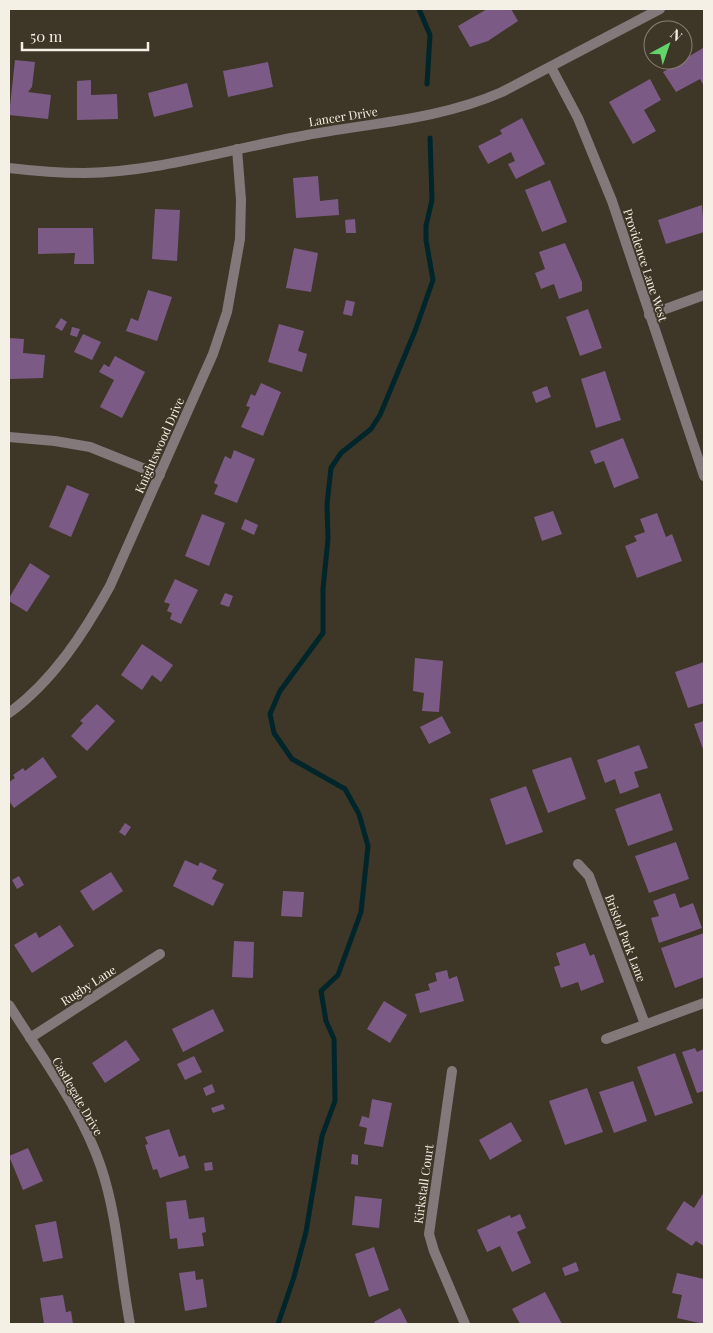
<svg xmlns="http://www.w3.org/2000/svg" width="713" height="1333" font-family="'Playfair Display',serif">
<style>
.lines{fill:none;stroke-linecap:round;stroke-linejoin:round}
.stream{stroke:#00262c;stroke-width:5}
.building{fill:#7b5b85}
.street{stroke:#83787a;stroke-width:10}
.labels{text-anchor:middle;dominant-baseline:central;stroke-width:4;stroke-linejoin:round;paint-order:stroke}
.street-label{font-size:12px;fill:#f5f0e6;stroke:#3e3626}
</style>
<rect width="100%" height="100%" fill="#3e3626"/>
<g class="lines">
<g class="stream">
<polyline points="419,9 430,35 427,84"/>
<polyline points="278,1324 294,1277 306,1232 322,1136 335,1101 334,1039 326,1021 321,991 338,975 361,912 368,846 359,814 345,789 292,759 274,733 270,714 280,691 323,633 323,589 328,539 327,504 331,468 341,453 371,429 380,415 415,331 433,280 426,240 426,226 432,200 430,138"/>
</g>
</g>
<g class="building">
<polygon points="487,9 511,9 518,21 488,41 470,47 458,26"/>
<polygon points="703,48 704,86 700,79 676,92 663,72"/>
<polygon points="15,60 35,62 32,87 28,92 51,95 48,119 9,115"/>
<polygon points="268,62 273,87 228,97 223,71"/>
<polygon points="650,79 661,100 644,110 656,131 633,144 609,102"/>
<polygon points="91,80 91,95 117,94 118,119 77,120 77,81"/>
<polygon points="187,83 193,107 154,117 148,93"/>
<polygon points="522,118 545,164 516,179 508,164 515,161 511,152 488,164 478,146 502,134 500,130"/>
<polygon points="318,176 320,201 338,199 339,215 296,218 293,178"/>
<polygon points="550,180 567,222 542,232 525,190"/>
<polygon points="702,205 704,232 666,244 658,220"/>
<polygon points="155,209 180,210 177,261 152,259"/>
<polygon points="355,219 356,233 346,233 345,220"/>
<polygon points="38,228 93,228 94,264 74,264 75,253 38,254"/>
<polygon points="565,243 582,282 582,291 559,299 554,284 541,289 535,273 545,269 539,252"/>
<polygon points="294,248 318,253 311,292 286,288"/>
<polygon points="148,290 172,297 157,341 126,331 131,318 138,321"/>
<polygon points="346,300 355,302 352,316 343,314"/>
<polygon points="588,309 602,348 580,356 566,317"/>
<polygon points="61,318 67,322 62,331 55,327"/>
<polygon points="279,324 304,331 298,351 307,354 302,372 268,362"/>
<polygon points="72,327 80,329 77,337 70,335"/>
<polygon points="83,334 101,342 92,360 74,352"/>
<polygon points="9,338 24,339 23,353 45,355 43,378 9,379"/>
<polygon points="115,356 145,372 122,418 100,407 114,380 99,372 104,364 109,367"/>
<polygon points="605,371 621,420 596,428 581,379"/>
<polygon points="261,383 281,392 263,436 241,427 250,407 246,406 251,394 255,396"/>
<polygon points="547,386 551,397 536,403 532,392"/>
<polygon points="623,438 639,478 614,488 604,461 595,464 590,451"/>
<polygon points="234,450 255,459 237,503 214,494 218,485 214,483 225,456 231,459"/>
<polygon points="67,485 89,494 71,537 49,527"/>
<polygon points="553,511 562,534 542,541 534,517"/>
<polygon points="657,513 666,537 672,534 682,561 637,578 625,546 637,541 634,536 645,532 640,519"/>
<polygon points="202,514 225,523 209,566 185,556"/>
<polygon points="245,519 258,525 254,535 241,529"/>
<polygon points="30,563 50,576 27,612 9,601 9,598"/>
<polygon points="175,579 198,590 181,624 170,619 172,613 167,611 170,604 164,602"/>
<polygon points="225,593 233,596 229,607 220,604"/>
<polygon points="142,644 173,665 161,682 152,675 142,690 121,675"/>
<polygon points="415,658 443,661 439,712 422,711 424,693 413,691"/>
<polygon points="704,662 704,703 688,708 675,672"/>
<polygon points="97,704 115,721 87,751 71,736 83,723 80,721"/>
<polygon points="442,716 451,733 429,744 420,727"/>
<polygon points="704,721 704,752 694,724"/>
<polygon points="639,745 648,768 634,772 639,787 620,794 615,779 605,783 597,760"/>
<polygon points="43,757 57,777 14,808 9,801 9,782 15,778 13,775 23,768 25,771"/>
<polygon points="571,757 586,799 548,813 532,770"/>
<polygon points="526,786 543,832 506,845 490,799"/>
<polygon points="660,793 673,830 628,846 615,809"/>
<polygon points="125,823 131,827 125,836 119,832"/>
<polygon points="676,842 689,879 649,893 635,856"/>
<polygon points="185,860 198,866 200,862 217,870 212,879 224,884 213,906 173,886"/>
<polygon points="111,872 123,891 93,911 80,891"/>
<polygon points="19,876 24,885 17,889 12,880"/>
<polygon points="283,891 304,892 302,917 281,916"/>
<polygon points="675,893 680,908 693,903 702,928 659,943 651,918 659,916 653,901"/>
<polygon points="60,925 74,946 32,973 14,945 36,932 39,938"/>
<polygon points="704,933 704,977 675,988 661,948"/>
<polygon points="234,941 254,942 253,978 232,977"/>
<polygon points="585,943 590,956 594,954 604,982 581,991 578,982 561,988 554,967 560,965 556,953"/>
<polygon points="447,970 449,979 457,976 464,1001 420,1013 415,994 430,990 428,984 437,981 435,973"/>
<polygon points="384,1001 407,1015 390,1043 367,1029"/>
<polygon points="213,1009 224,1031 183,1052 172,1029"/>
<polygon points="126,1040 140,1060 105,1083 92,1063"/>
<polygon points="695,1048 697,1052 704,1049 704,1091 697,1093 682,1052"/>
<polygon points="675,1053 693,1103 655,1116 637,1067"/>
<polygon points="194,1056 202,1072 185,1080 177,1064"/>
<polygon points="633,1081 647,1121 614,1133 599,1092"/>
<polygon points="212,1084 215,1092 206,1096 203,1088"/>
<polygon points="587,1088 603,1132 565,1145 549,1101"/>
<polygon points="372,1099 392,1103 383,1147 364,1144 367,1128 359,1126 362,1116 369,1118"/>
<polygon points="223,1104 225,1109 213,1113 211,1108"/>
<polygon points="511,1122 522,1141 490,1160 479,1140"/>
<polygon points="169,1129 179,1157 185,1155 189,1168 160,1178 157,1169 153,1170 145,1145 148,1144 145,1137"/>
<polygon points="28,1148 43,1181 23,1190 9,1156"/>
<polygon points="352,1154 358,1155 358,1165 351,1164"/>
<polygon points="212,1162 213,1170 205,1171 204,1163"/>
<polygon points="704,1192 704,1246 696,1241 692,1246 666,1229 684,1201 694,1208"/>
<polygon points="355,1196 382,1199 379,1228 352,1225"/>
<polygon points="186,1200 189,1219 204,1217 206,1232 202,1233 204,1246 178,1249 177,1238 170,1239 166,1202"/>
<polygon points="520,1214 526,1228 517,1232 531,1263 512,1272 500,1246 487,1252 477,1230 510,1215 511,1218"/>
<polygon points="56,1221 63,1258 43,1262 35,1225"/>
<polygon points="374,1247 389,1290 369,1297 355,1254"/>
<polygon points="576,1262 579,1271 565,1276 562,1268"/>
<polygon points="195,1271 196,1280 203,1279 207,1307 185,1311 179,1273"/>
<polygon points="677,1273 704,1279 704,1324 677,1318 682,1295 672,1293"/>
<polygon points="545,1292 562,1324 520,1324 512,1309"/>
<polygon points="63,1295 66,1312 71,1311 73,1324 44,1324 40,1298"/>
<polygon points="400,1308 408,1324 375,1324 374,1322"/>
</g>
<g class="lines">
<g class="street">
<polyline points="551,67 578,118 612,201 704,476"/>
<path d="M9,168C34,171 59,173 84,173C159,172 234,148 307,135C372,123 441,119 502,92L660,9"/>
<polyline points="649,315 704,295"/>
<polyline points="9,437 55,441 90,447 160,475"/>
<path d="M9,713C53,681 84,633 110,586L213,354L227,312L240,239L241,200L237,149"/>
<polyline points="578,864 589,876 645,1024"/>
<path d="M9,1005C41,1056 82,1110 101,1167C118,1218 120,1272 130,1324"/>
<polyline points="30,1038 160,954"/>
<polyline points="606,1039 704,1003"/>
<polyline points="452,1071 429,1234 434,1251 465,1324"/>
</g>
</g>
<g class="labels">
<g class="street-label">
<text transform="translate(343 116) rotate(-9)">Lancer Drive</text>
<text transform="translate(646 265) rotate(72)">Providence Lane West</text>
<text transform="translate(159 445) rotate(-66)">Knightswood Drive</text>
<text transform="translate(626 938) rotate(69)">Bristol Park Lane</text>
<text transform="translate(88 985) rotate(-33)">Rugby Lane</text>
<text transform="translate(78 1096) rotate(60)">Castlegate Drive</text>
<text transform="translate(423 1184) rotate(-82)">Kirkstall Court</text>
</g>
</g>
<rect width="713" height="1333" fill="none" stroke="#f5f0e6" stroke-width="20"/>
<g transform="translate(668 45) rotate(40)"><circle r="24" fill="#3e3626" stroke="#878073"/>
<path d="M0-4L9 19L0 12L-9 19Z" fill="#61d46a"/>
<text y="-8" font-size="14" font-weight="bold" text-anchor="middle" fill="#f5f0e6">N</text>
</g>
<path d="M22 42v8h126v-8" fill="none" stroke="#f5f0e6" stroke-width="2.5"/>
<text x="30" y="42" font-size="15" fill="#f5f0e6" stroke="#3e3626" stroke-width="4" paint-order="stroke">50 m</text>
</svg>
